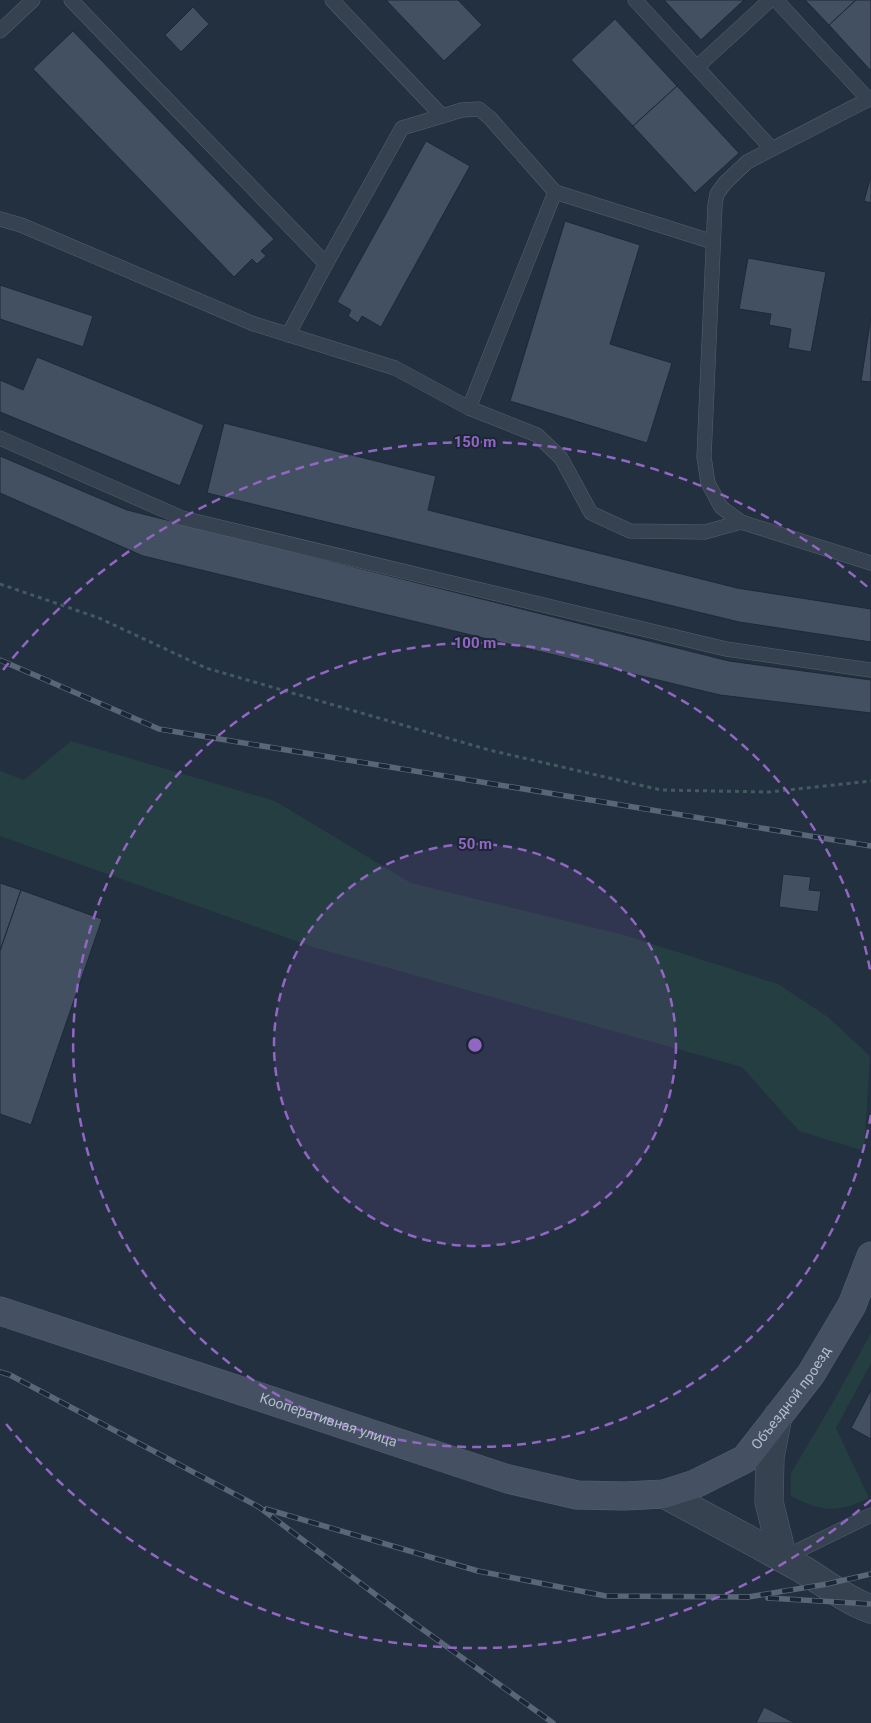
<svg xmlns="http://www.w3.org/2000/svg" width="871" height="1723" font-family="Roboto,sans-serif">
<style>
.green{fill:#253e41}
.building{fill:#425062;stroke:#1e2937}
.lines{fill:none;stroke-linecap:round;stroke-linejoin:round}
.service-casing{stroke:#55606d;stroke-width:15}
.minor-casing{stroke:#55606d;stroke-width:29}
.secondary-casing{stroke:#55606d;stroke-width:29}
.path{stroke:#435b5e;stroke-width:3;stroke-dasharray:4 4;stroke-linecap:butt}
.service{stroke:#374250;stroke-width:14}
.minor{stroke:#374250;stroke-width:28}
.secondary{stroke:#455163;stroke-width:28}
.rail-casing{stroke:#596677;stroke-width:5.5}
.rail{stroke:#1c2735;stroke-width:4;stroke-dasharray:11;stroke-linecap:butt}
.ring{fill:none;stroke:#9266c3;stroke-width:2.5;stroke-dasharray:9 6}
.labels{text-anchor:middle;dominant-baseline:central;stroke-width:4;stroke-linejoin:round;paint-order:stroke}
.street-label{font-size:14px;fill:#b4bdca;stroke:#1c2735}
.centre{fill:#9266c3;stroke:#1c2735;stroke-width:2.5}
.ring-label{font-size:15px;text-anchor:middle;font-weight:bold;fill:#9266c3;stroke:#1c2735;stroke-width:4;stroke-linejoin:round;paint-order:stroke}
</style>
<rect width="100%" height="100%" fill="#233040"/>
<g class="green">
<polygon points="71,741 275,801 411,883 624,935 778,984 828,1017 870,1056 864,1151 799,1131 742,1067 313,947 0,836 0,771 24,780"/>
<path d="M871,1333V1363L836,1428L869,1498C837,1513 822,1512 791,1496V1473L832,1404Z"/>
</g>
<g class="building">
<polygon points="386,0 458,0 482,25 444,61"/>
<polygon points="664,0 744,0 701,40"/>
<polygon points="805,0 856,0 829,25"/>
<polygon points="856,0 871,0 871,71 829,25"/>
<polygon points="193,7 209,24 181,52 165,35"/>
<polygon points="615,19 677,86 633,126 571,60"/>
<polygon points="73,31 274,239 261,251 266,256 257,264 252,259 234,277 33,69"/>
<polygon points="677,86 739,153 695,193 633,126"/>
<polygon points="426,141 470,166 381,327 362,316 358,323 348,316 351,310 337,302"/>
<polygon points="871,176 871,203 864,201"/>
<polygon points="565,221 640,245 610,344 672,363 647,443 510,401"/>
<polygon points="748,258 826,272 811,352 788,348 791,329 769,325 771,314 739,309"/>
<polygon points="0,285 93,316 83,347 0,319"/>
<polygon points="871,317 871,382 861,381"/>
<polygon points="37,357 204,425 180,486 0,412 0,380 23,390"/>
<polygon points="224,423 436,476 428,510 737,588 871,609 871,642 739,622 207,493"/>
<polygon points="0,456 127,510 729,661 871,680 871,713 720,695 143,556 0,493"/>
<polygon points="783,874 811,877 809,890 821,891 818,912 779,907"/>
<polygon points="0,883 21,890 0,951"/>
<polygon points="21,890 102,919 31,1125 0,1114 0,951"/>
<polygon points="871,1390 871,1439 851,1428"/>
<polygon points="764,1707 795,1723 756,1723"/>
</g>
<g class="lines">
<g class="service-casing">
<g id="service">
<polyline points="71,0 326,264 402,128 462,110 479,109 490,118 555,192 713,242"/>
<polyline points="332,0 442,116"/>
<polyline points="635,0 772,149"/>
<polyline points="776,0 868,99"/>
<polyline points="0,31 33,0"/>
<polyline points="697,67 770,0"/>
<polyline points="871,98 747,162 725,183 717,194 715,205 704,457 708,483 721,507 741,522 871,563"/>
<polyline points="0,219 21,225 254,324 395,368 469,408 537,435 561,458 591,513 630,531 705,532 741,522"/>
<polyline points="288,335 326,264"/>
<polyline points="469,408 555,192"/>
<polyline points="0,438 182,518 726,649 871,670"/>
<polyline points="783,1558 871,1515"/>
</g>
</g>
<g class="minor-casing">
<g id="minor">
<polyline points="778,1416 770,1457 769,1502 783,1558"/>
<path d="M664,1494C710,1519 756,1543 802,1569C825,1583 846,1600 871,1609"/>
</g>
</g>
<g class="secondary-casing">
<g id="secondary">
<path id="s1" d="M0,1311L508,1479L577,1495L625,1496L664,1494L695,1484L745,1459L811,1374L852,1305L871,1256"/>
</g>
</g>
<polyline class="path" points="0,584 99,618 206,668 489,750 661,790 769,792 871,781"/>
<use href="#service" class="service"/>
<use href="#minor" class="minor"/>
<use href="#secondary" class="secondary"/>
<g class="rail-casing">
<g id="rail">
<polyline points="0,660 159,729 871,846"/>
<polyline points="0,1372 10,1375 259,1507 400,1613 553,1723"/>
<polyline points="266,1509 478,1571 606,1596 748,1597 827,1584 871,1574"/>
<polyline points="768,1598 871,1604"/>
</g>
</g>
<use href="#rail" class="rail"/>
</g>
<circle cx="475" cy="1045" r="201" fill="#9266c3" fill-opacity=".12"/>
<g class="ring">
<circle cx="475" cy="1045" r="201"/>
<path d="M871 1115A402 402 0 1 1 871 975"/>
<path d="M871 1500A603 603 0 0 1 3 1420M3 670A603 603 0 0 1 871 590"/>
</g>
<g class="labels">
<g class="street-label">
<text stroke="none"><textPath href="#s1" startOffset="858">Объездной проезд</textPath></text>
<text stroke="none"><textPath href="#s1" startOffset="346">Кооперативная улица</textPath></text>
</g>
</g>
<circle cx="475" cy="1045" r="8" class="centre"/>
<g class="ring-label">
<text x="475" y="447">150 m</text>
<text x="475" y="648">100 m</text>
<text x="475" y="849">50 m</text>
</g>
</svg>
